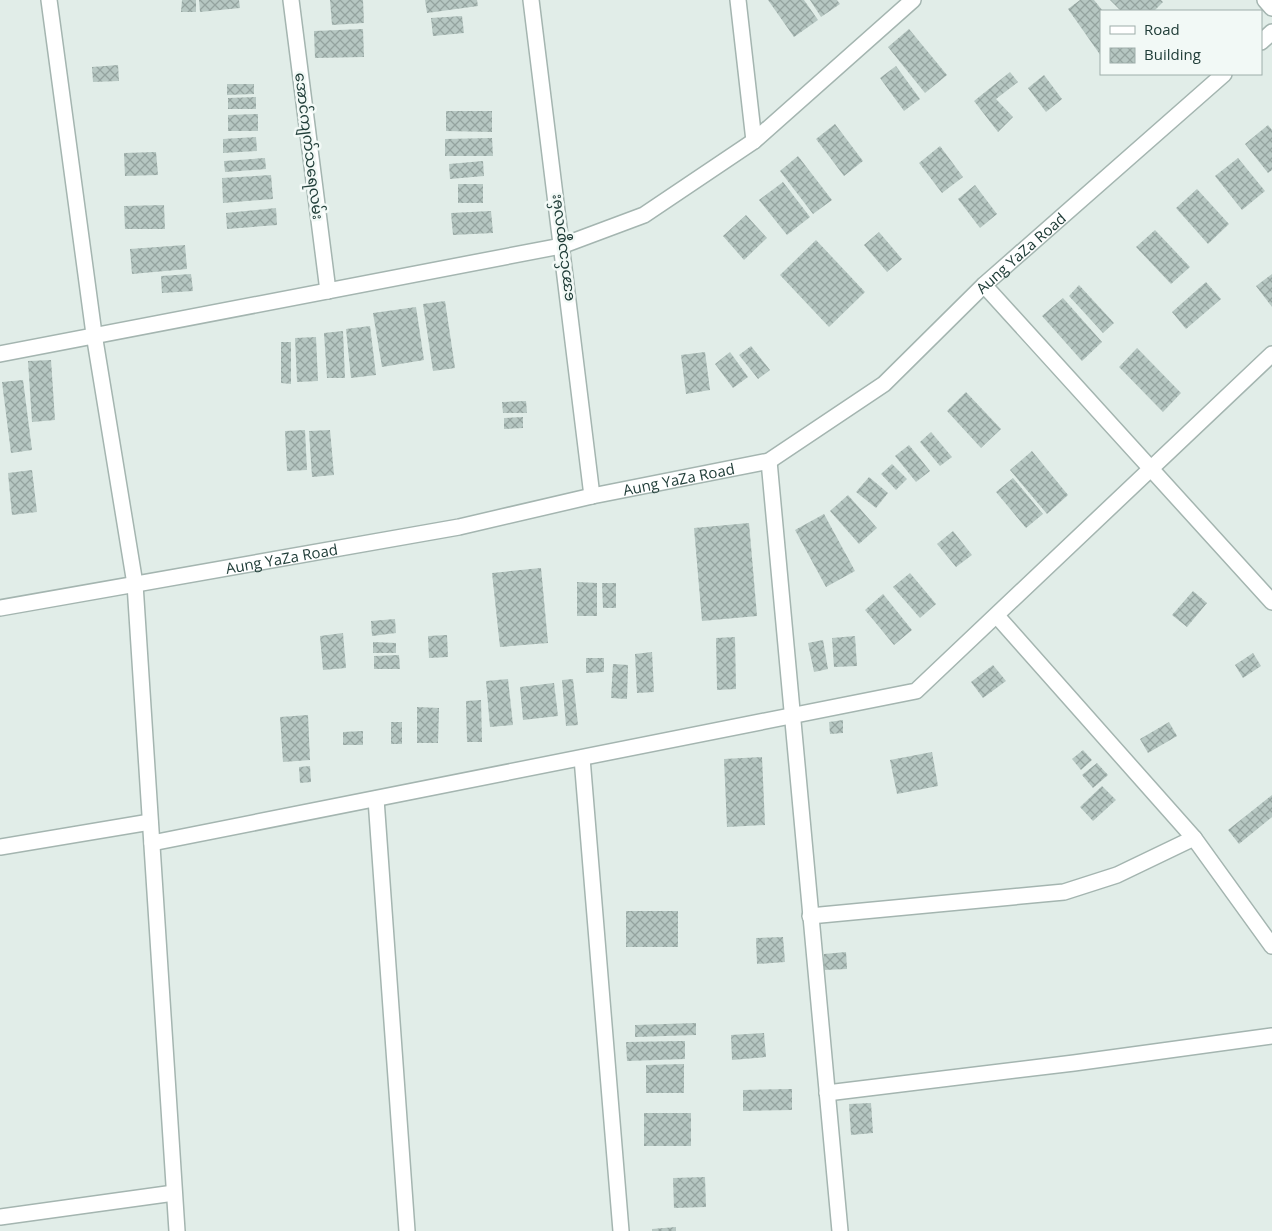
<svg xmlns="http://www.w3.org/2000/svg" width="1272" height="1231" font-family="'Open Sans','Noto Sans Myanmar',sans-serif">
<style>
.building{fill:url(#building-cross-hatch)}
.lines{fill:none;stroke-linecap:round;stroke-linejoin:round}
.street-casing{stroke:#a4b5b0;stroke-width:18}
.street{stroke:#fff;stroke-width:15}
.labels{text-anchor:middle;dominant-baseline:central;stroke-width:5;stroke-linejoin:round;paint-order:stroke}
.street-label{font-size:15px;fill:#213e39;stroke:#f2f9f6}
</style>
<defs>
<pattern id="building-cross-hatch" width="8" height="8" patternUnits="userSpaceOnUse" patternTransform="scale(1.25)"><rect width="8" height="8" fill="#b6c7c2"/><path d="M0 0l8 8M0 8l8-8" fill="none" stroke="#94a39f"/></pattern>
</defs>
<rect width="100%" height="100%" fill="#e1ede8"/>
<g class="building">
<polygon points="182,0 196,0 196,12 181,12"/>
<polygon points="199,0 239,0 240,8 200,12"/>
<polygon points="330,0 363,0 364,23 332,25"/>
<polygon points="425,0 477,0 478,6 427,13"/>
<polygon points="768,0 804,0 818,20 794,37"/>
<polygon points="810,0 837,0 840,4 821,17"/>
<polygon points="1080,0 1094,0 1103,11 1101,11 1101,56 1068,9"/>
<polygon points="1110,0 1161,0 1163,2 1154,11 1121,11"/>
<polygon points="462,16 464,33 433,36 431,18"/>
<polygon points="363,29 364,57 315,58 314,31"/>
<polygon points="909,29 947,75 925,93 888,47"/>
<polygon points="118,65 119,81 93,82 92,67"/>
<polygon points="896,66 920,99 904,111 880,78"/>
<polygon points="1010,72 1018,82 996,99 1013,117 998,132 974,101"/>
<polygon points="1044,75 1062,99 1046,112 1028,88"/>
<polygon points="227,84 254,84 254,94 227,95"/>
<polygon points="256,97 256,109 228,109 228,98"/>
<polygon points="446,111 492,111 492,132 446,131"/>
<polygon points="258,114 258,131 228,131 228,115"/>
<polygon points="835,124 863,161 844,176 816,139"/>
<polygon points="1268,125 1272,130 1272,170 1268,173 1245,144"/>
<polygon points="256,137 257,151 223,153 223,139"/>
<polygon points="492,138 493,156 445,156 445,139"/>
<polygon points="940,146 963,177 942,193 919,163"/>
<polygon points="156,152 158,175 125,176 124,153"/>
<polygon points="798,156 832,200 813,214 780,171"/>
<polygon points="265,158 266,169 225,172 224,161"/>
<polygon points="1238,158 1265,191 1242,210 1215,176"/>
<polygon points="483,161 484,176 450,179 449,164"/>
<polygon points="271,175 273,199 223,203 222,178"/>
<polygon points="783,182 810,217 787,235 759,200"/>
<rect x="458" y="184" width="25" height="19"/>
<polygon points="975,185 997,214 980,228 958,199"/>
<polygon points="1197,189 1229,224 1208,244 1176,208"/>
<polygon points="164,205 165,229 125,229 124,206"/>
<polygon points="276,208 277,225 227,229 226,213"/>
<polygon points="491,211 493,233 453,235 451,213"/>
<polygon points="746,215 767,238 744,260 723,236"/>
<polygon points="1155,230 1190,267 1171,284 1136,247"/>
<polygon points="879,232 902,259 887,272 864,245"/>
<polygon points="816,240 865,292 829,327 780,275"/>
<polygon points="185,245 187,269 132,274 130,249"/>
<polygon points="191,274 193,291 162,293 161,276"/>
<polygon points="1272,274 1272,307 1256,286"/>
<polygon points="1206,282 1221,299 1186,329 1172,312"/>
<polygon points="1079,285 1114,323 1103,333 1069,296"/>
<polygon points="1063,298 1102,342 1082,361 1042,316"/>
<polygon points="445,301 455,368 433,371 423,304"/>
<polygon points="416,307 424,360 382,367 373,313"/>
<polygon points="370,326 376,375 351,378 346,329"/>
<polygon points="343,331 345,378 327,378 324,333"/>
<polygon points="316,337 318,381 297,382 295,338"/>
<polygon points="281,342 291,342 291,384 281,383"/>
<polygon points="751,346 770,370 758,379 739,355"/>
<polygon points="1137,348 1181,393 1163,412 1119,367"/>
<polygon points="705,352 710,390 686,394 681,355"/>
<polygon points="730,352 748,377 733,388 715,364"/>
<polygon points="51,360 55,420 32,422 28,361"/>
<polygon points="23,380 32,450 11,453 2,382"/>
<polygon points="966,392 1001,429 981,448 947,411"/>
<polygon points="526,401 527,413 503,413 502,402"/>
<polygon points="523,417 523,428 504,429 504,418"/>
<polygon points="305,430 307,470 287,471 285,431"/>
<polygon points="330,430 334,475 312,477 309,431"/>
<polygon points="931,432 952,457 940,466 920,442"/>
<polygon points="909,445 930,471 916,482 895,456"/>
<polygon points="1032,451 1068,495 1047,514 1010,470"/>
<polygon points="892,464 907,479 896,490 881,474"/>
<polygon points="32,470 37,512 12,515 8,473"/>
<polygon points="869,477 888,493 876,508 856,492"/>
<polygon points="1013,478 1043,514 1026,528 996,492"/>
<polygon points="848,495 877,528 859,544 830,511"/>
<polygon points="824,514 855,571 826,587 795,530"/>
<polygon points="749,523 757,616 702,621 694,528"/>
<polygon points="953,531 972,555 956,567 937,544"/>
<polygon points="541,568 548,643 500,647 492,573"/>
<polygon points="910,573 936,604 920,618 893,587"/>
<polygon points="577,582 597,583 597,616 577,616"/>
<polygon points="602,583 616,583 616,608 603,608"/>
<polygon points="1193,591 1207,603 1187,627 1172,615"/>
<polygon points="883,594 912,630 894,645 865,610"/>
<polygon points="395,619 396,633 372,636 371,621"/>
<polygon points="343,633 346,668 323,670 320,636"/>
<polygon points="447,635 448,657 429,658 428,636"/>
<polygon points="855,636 857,666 834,667 832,638"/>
<polygon points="735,637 736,689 717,690 716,638"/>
<polygon points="823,640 828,669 814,672 808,643"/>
<polygon points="373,642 396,643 396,653 373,653"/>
<polygon points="652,652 654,692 637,693 635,654"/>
<polygon points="1253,653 1261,666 1243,678 1235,665"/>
<polygon points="399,655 400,669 374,669 374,656"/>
<polygon points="586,658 604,658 604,672 586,673"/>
<polygon points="613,664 628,665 627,699 611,698"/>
<polygon points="993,665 1006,681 983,698 971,682"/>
<polygon points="508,679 513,725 490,727 486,681"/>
<polygon points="573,679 578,725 566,726 562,680"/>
<polygon points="554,683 558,716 523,720 520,687"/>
<polygon points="481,700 482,742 467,742 466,701"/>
<polygon points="417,707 439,708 438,743 417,743"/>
<polygon points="308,715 310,760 283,762 280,717"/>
<polygon points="843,720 843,733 830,734 829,722"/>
<rect x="391" y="722" width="11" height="22"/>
<polygon points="1169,722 1177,736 1148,753 1140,739"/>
<polygon points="363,731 363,745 343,745 343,732"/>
<polygon points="1083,750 1092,760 1081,770 1072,759"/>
<polygon points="932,752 938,786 897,794 890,760"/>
<polygon points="762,757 765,825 727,827 724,759"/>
<polygon points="1097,763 1108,775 1093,788 1082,775"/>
<polygon points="310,766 311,782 300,783 299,767"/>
<polygon points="1102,786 1116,800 1093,821 1080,807"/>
<polygon points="1272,795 1272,817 1239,844 1228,830"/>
<rect x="626" y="911" width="52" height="36"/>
<polygon points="783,937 785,962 757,964 756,938"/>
<polygon points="846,952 847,969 824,970 824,954"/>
<polygon points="696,1023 696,1035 635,1037 635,1025"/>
<polygon points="764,1033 766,1057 732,1060 731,1035"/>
<polygon points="685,1041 685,1059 627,1061 626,1042"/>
<polygon points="684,1064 684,1093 646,1093 646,1065"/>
<polygon points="792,1089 792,1110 743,1111 743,1090"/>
<polygon points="871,1103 873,1133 851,1135 849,1104"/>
<rect x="644" y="1113" width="47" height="33"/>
<polygon points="705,1177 706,1207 674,1208 673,1178"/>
<polygon points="676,1227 676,1231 652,1231 652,1229"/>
</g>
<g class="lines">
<g class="street-casing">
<g id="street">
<polyline points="49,0 94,334 135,584 177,1231"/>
<polyline points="291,0 328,291"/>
<polyline points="531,0 592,496"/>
<polyline points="738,0 754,141"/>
<polyline points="1265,0 1272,8"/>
<polyline points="1261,42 1272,32"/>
<polyline points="984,285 1272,602"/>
<polyline points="0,354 561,246 644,215 754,141 913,0"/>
<polyline points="769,461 840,1231"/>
<path id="s1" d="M0,608L459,527L592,496L769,461L884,384L984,285L1224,74"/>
<polyline points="997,616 1194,838 1272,946"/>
<polyline points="582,758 621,1231"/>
<polyline points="376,799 407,1231"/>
<polyline points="152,843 916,691 1272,354"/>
<polyline points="0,847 150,822"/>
<polyline points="810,916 1064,892 1117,875 1194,838"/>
<polyline points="827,1093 1074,1063 1272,1036"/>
<polyline points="0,1217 174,1193"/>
</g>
</g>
<use href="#street" class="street"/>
</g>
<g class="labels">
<g class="street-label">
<text transform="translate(310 146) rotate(83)">အောင်ကျက်သရေလမ်း</text>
<text transform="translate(561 248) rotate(-97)">အောင်သစ္စာလမ်း</text>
<text stroke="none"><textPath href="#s1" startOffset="1111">Aung YaZa Road</textPath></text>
<text stroke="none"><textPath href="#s1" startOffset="691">Aung YaZa Road</textPath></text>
<text stroke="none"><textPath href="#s1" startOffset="286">Aung YaZa Road</textPath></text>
</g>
</g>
<rect x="1100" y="10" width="162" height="65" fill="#f2f9f6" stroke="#9eaeaa"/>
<rect x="1110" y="26" width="25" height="8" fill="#ffffff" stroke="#9eaeaa"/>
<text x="1144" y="35" font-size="15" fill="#213e39">Road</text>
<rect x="1110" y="48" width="25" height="15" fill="url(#building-cross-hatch)" stroke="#9eaeaa"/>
<text x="1144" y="60" font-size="15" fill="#213e39">Building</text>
</svg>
